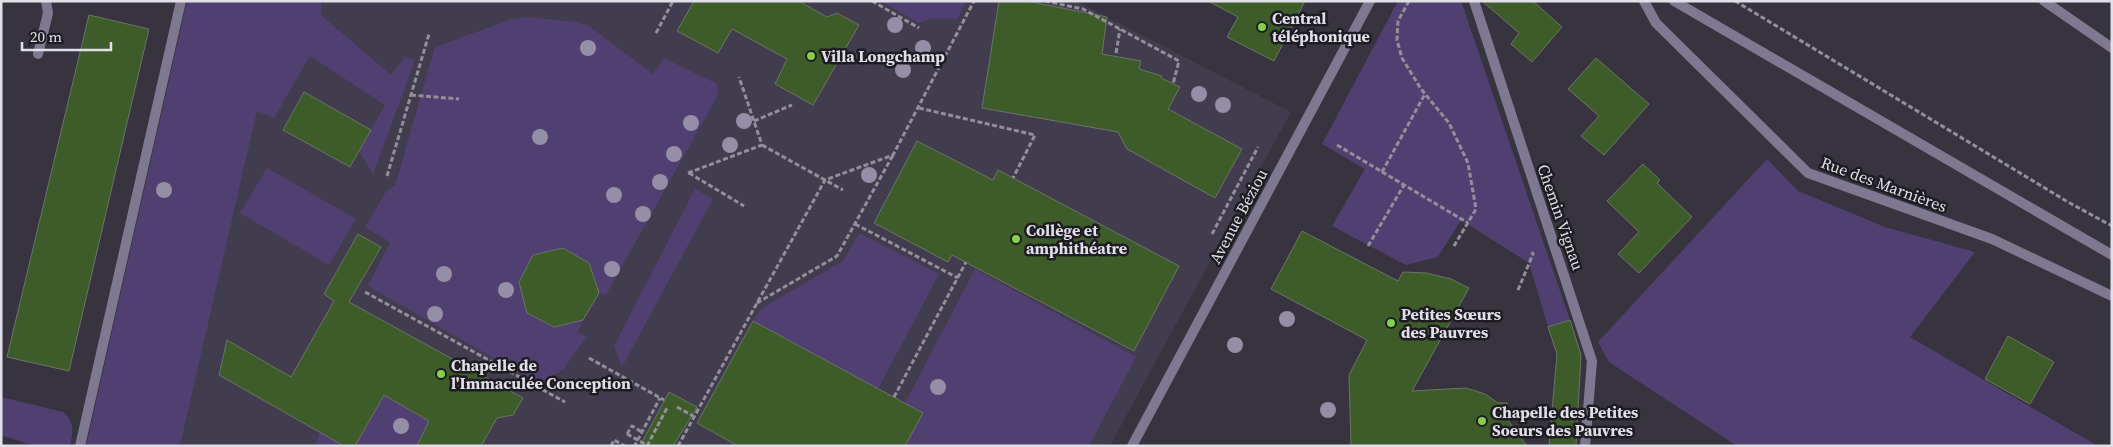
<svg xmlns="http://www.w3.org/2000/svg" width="2113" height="447" font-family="'Source Serif 4',serif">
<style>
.built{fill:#413c4e}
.green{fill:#504071}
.building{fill:#3e5c2a;stroke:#6c7467}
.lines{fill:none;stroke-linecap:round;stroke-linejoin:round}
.path{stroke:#928f99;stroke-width:3;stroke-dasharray:5 2.5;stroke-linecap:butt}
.lane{stroke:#7f7891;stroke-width:10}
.street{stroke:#7f7891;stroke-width:10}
.path-bridge{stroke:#928f99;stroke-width:3;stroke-dasharray:5 2.5;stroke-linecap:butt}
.tree{fill:#948ea6}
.poi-dot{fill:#84cf4d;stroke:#1e1c22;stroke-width:2}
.labels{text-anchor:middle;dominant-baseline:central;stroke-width:5;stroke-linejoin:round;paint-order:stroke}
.poi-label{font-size:16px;font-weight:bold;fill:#e1dfe7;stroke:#1e1c22;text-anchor:start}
.street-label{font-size:16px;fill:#e1dfe7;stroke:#1e1c22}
</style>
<rect width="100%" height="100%" fill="#373440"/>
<polygon class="built" points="282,1 1076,1 1291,112 1110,446 180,446"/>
<g class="green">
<polygon points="187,1 321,1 321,15 391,75 405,57 415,60 373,174 359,151 385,105 310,56 274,118 257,111 180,446 86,446"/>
<polygon points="881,1 966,1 957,19 932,18 919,23"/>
<polygon points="1398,1 1461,1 1570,320 1548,327 1529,263 1461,220 1438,257 1406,265 1332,226 1365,169 1322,144"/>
<polygon points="529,17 575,22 589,26 653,74 664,58 717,84 718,95 606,295 599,293 589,263 563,248 533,255 519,282 527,313 554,327 583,320 578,332 586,337 563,370 539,384 368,286 390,242 365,227 387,190 395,186 435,47 512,19"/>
<polygon points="1767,159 1798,191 1885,227 1975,252 1910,337 2098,446 1737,446 1609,362 1598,342"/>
<polygon points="267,168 356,219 329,265 240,213"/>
<polygon points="695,189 713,199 622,367 614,346"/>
<polygon points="859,233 939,274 878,389 753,321 762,308 843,261"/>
<polygon points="975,269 1136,357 1089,446 905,446 923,413 905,403"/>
<polygon points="338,369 433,423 417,446 355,446"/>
<path d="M1,397L63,412C75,422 73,432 70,446H35L1,435Z"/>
<polygon points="321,431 347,446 314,446"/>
</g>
<g class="building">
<polygon points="694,1 799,1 827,17 837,13 859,25 813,105 775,84 787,59 732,29 718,53 677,31"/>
<polygon points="999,1 1027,1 1107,17 1102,54 1141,61 1139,69 1162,76 1161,78 1180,87 1168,109 1242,149 1215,198 1127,149 1118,132 982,108"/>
<polygon points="1208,1 1305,1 1274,61 1227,37 1238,17"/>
<polygon points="1482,1 1533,1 1562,27 1532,62 1511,44 1519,33"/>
<polygon points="89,15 149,29 69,371 7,357"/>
<polygon points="1596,58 1649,104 1604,155 1581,136 1599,116 1568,89"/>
<polygon points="304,92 371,130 350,167 283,130"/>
<polygon points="917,141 993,180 998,170 1179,266 1134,351 952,255 948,262 874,223"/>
<polygon points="1643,164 1660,180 1657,183 1692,217 1639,273 1618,254 1639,232 1607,201"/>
<polygon points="1302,231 1398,281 1403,272 1426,273 1451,279 1469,288 1412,391 1466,388 1485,394 1498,403 1507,403 1507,419 1527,446 1351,446 1349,375 1367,340 1271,289"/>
<polygon points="358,234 381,247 349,302 523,398 513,415 497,418 481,446 417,446 429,421 384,395 355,446 344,446 219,375 227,340 291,377 334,301 324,294"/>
<polygon points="563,248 589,263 599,293 583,320 554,327 527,313 519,282 533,255"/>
<polygon points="1570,320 1581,355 1576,446 1549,446 1557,354 1548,327"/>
<polygon points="753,321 923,413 905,446 738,446 697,423"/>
<polygon points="2008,336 2054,362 2030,404 1985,379"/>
<polygon points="669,392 697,407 673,446 640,446"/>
</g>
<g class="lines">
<g class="path">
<polyline points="872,1 919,28"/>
<polyline points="1045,1 1083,9 1179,61 1173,84"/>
<polyline points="1409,1 1398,21 1397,40 1402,58 1421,89 1449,123 1468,163 1476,209 1454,246"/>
<polyline points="1735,1 2068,202 2112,226"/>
<polyline points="656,33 673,1"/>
<polyline points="1116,53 1120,29"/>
<polyline points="411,95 459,99"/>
<polyline points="919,108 1035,135 1013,178"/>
<polyline points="754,121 792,105"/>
<polyline points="762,145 843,190"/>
<polyline points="1337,145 1468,223"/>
<polyline points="1382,172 1425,94"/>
<polyline points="688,173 762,145 739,77"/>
<polyline points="689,173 744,206"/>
<polyline points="387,176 429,34"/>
<polyline points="855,224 958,278"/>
<polyline points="1212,234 1258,147"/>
<polyline points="1368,246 1404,185"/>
<polyline points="1518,290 1533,254 1532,252"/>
<polyline points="365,292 565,402"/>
<polyline points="757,303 837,256 893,155"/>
<polyline points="589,358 664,400"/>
<polyline points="894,397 966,262"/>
<polyline points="677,407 693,416"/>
<polyline points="627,434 632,426 642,432"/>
<polyline points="611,446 614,440 625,446"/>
<polyline points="637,446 635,445 660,398"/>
<polyline points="647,446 667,408"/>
<polyline points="678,446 825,180 893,155 974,1"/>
</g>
<g class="lane">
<polyline points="1644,1 1656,23 1808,173 1992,239 2112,296"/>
<polyline points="2044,1 2112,48"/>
<polyline points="38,54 48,13 46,1"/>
<polyline points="80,446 181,1"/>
</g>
<g class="street">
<polyline points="1474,1 1592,361 1585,446"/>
<polyline points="1674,1 2112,255"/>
<polyline points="1132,446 1370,1"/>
</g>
<polyline class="path-bridge" points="627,434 645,444"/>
</g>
<g class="tree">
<circle cx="895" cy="25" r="8"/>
<circle cx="588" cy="48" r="8"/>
<circle cx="923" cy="48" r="8"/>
<circle cx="903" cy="70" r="8"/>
<circle cx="1199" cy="94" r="8"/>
<circle cx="1223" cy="105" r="8"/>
<circle cx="744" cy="121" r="8"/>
<circle cx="691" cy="123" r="8"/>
<circle cx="540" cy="137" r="8"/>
<circle cx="730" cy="145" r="8"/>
<circle cx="674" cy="154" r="8"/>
<circle cx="869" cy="175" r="8"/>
<circle cx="660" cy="182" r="8"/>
<circle cx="164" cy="190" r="8"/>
<circle cx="614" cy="195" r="8"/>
<circle cx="643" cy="214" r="8"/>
<circle cx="612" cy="269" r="8"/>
<circle cx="444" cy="274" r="8"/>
<circle cx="506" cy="290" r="8"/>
<circle cx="435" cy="314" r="8"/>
<circle cx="1287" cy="319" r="8"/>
<circle cx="1235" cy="345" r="8"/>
<circle cx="938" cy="387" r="8"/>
<circle cx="1328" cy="410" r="8"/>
<circle cx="401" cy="426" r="8"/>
</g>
<g class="poi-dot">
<circle cx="1262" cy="27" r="5"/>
<circle cx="811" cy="56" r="5"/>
<circle cx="1016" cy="239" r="5"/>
<circle cx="1391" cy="323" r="5"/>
<circle cx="441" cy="374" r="5"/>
<circle cx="1482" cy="421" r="5"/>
</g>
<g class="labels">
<g class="poi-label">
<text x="1272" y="18">Central<tspan x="1272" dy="18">téléphonique</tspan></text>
<text x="821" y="56">Villa Longchamp</text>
<text x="1026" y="230">Collège et<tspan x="1026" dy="18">amphithéatre</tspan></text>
<text x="1401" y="314">Petites Sœurs<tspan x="1401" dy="18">des Pauvres</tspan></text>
<text x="451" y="365">Chapelle de<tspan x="451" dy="18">l'Immaculée Conception</tspan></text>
<text x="1492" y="412">Chapelle des Petites<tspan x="1492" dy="18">Soeurs des Pauvres</tspan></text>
</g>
<g class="street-label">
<text transform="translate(1884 184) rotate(20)">Rue des Marnières</text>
<text transform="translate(1238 216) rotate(-62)">Avenue Béziou</text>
<text transform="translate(1561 217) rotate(71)">Chemin Vignau</text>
</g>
</g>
<rect width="2113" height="447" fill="none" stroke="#e1dfe7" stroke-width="5"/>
<path d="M22 42v8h89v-8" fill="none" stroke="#e1dfe7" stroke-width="2.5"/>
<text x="30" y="42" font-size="15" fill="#e1dfe7" stroke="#1e1c22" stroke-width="4" paint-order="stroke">20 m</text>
</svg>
